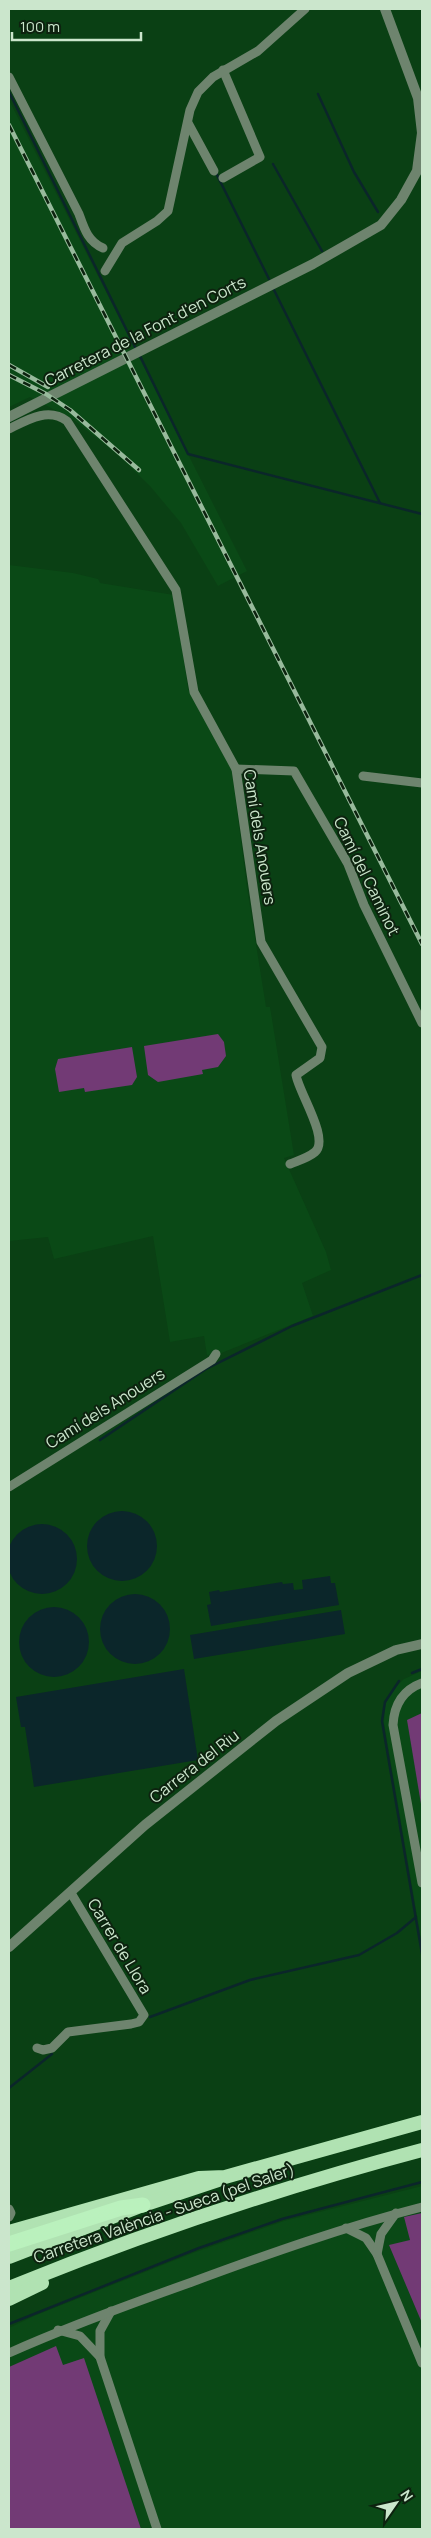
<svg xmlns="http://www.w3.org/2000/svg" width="431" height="2538" font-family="Manrope,sans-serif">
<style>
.built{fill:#0a4916}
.green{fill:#723a75}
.water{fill:#0b262a}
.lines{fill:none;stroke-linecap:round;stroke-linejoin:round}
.stream{stroke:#0b262a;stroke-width:2.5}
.minor{stroke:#6e846e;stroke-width:9}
.tertiary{stroke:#6e846e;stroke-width:10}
.trunk{stroke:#b0e2b2;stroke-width:14}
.motorway{stroke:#baf1bd;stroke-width:15}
.rail-casing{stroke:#98ba9c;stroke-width:4.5}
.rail{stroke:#0d220f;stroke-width:2.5;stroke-dasharray:8;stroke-linecap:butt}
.labels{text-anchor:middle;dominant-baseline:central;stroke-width:4;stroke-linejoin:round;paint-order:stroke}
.street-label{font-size:16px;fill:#cbe6cc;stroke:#0d220f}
</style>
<rect width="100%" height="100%" fill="#0a4014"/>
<g class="built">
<polygon points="9,100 247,571 218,586 181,523 150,486 117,454 74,420 30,397 9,407"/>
<polygon points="9,565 73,573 98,579 100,583 174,595 188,689 231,765 247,888 266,1007 270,1007 294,1155 284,1158 326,1252 331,1270 302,1283 313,1316 219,1354 207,1355 204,1336 170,1342 153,1236 54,1259 48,1237 9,1241"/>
<polygon points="422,1671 422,1944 384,1722 385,1705 392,1691 404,1679"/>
<polygon points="422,2186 422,2529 9,2529 9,2328 34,2316 193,2253 284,2221"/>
</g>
<g class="green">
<polygon points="218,1034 224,1042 226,1056 218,1067 202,1070 203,1074 158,1082 148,1075 144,1046"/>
<polygon points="132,1047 137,1077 132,1085 85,1092 84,1088 59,1092 55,1069 58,1059"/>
<polygon points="422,1713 422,1810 407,1720"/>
<polygon points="422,2213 422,2323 389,2245 410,2240 404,2217"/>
<polygon points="56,2346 63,2365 84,2358 141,2529 9,2529 9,2367"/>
</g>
<g class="water">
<circle cx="122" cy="1546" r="35"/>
<circle cx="42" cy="1559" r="35"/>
<polygon points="330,1576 331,1583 335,1583 339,1605 211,1626 207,1605 211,1604 209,1592 219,1590 220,1592 282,1582 283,1584 293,1583 294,1590 303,1589 302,1580"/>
<circle cx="135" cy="1629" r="35"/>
<circle cx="54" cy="1642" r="35"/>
<polygon points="341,1610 345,1634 194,1659 190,1635"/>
<polygon points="184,1669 198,1760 34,1787 25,1727 21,1727 16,1697"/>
</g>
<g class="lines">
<g class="stream">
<polyline points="9,92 136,349"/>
<polyline points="318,94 354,172 378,212"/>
<polyline points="273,164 322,251"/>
<polyline points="216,173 269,279"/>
<polyline points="274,290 380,503"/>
<polyline points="139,354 188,454 422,514"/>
<polyline points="100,1440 206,1369 292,1326 422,1275"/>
<polyline points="412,1673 422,1669"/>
<polyline points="399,1681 385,1702 382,1721 422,1954"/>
<polyline points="150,2017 250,1980 359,1955 397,1933 416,1917"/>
<polyline points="9,2088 52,2054"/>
<polyline points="9,2324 199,2248 282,2219 422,2182"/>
</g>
<g class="minor">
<polyline points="223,70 260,157 223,178"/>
<path d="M9,77L79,214C84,228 88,242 103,248"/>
<polyline points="188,123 214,171"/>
<polyline points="105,271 122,243 157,221 168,211 190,110 198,92 213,77 258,51 305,9"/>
<path d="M9,429C27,420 48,407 67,421L176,590L194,692L236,769L261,942L322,1047L320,1058L296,1075C299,1093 330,1139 315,1152C308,1158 297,1161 290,1164"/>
<polyline points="236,769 294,771 348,864 364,905 422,1023"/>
<polyline points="363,776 422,783"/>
<polyline points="9,1487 212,1360 216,1354"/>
<path d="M422,1683C403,1690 394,1705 393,1725L422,1883"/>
<polyline points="37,2048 43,2050 52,2048 68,2032 131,2024 139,2022 144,2015 71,1893"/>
<polyline points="9,2209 11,2213 9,2217"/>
<polyline points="346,2228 366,2238 377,2254 422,2363"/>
<polyline points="377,2254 381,2234 396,2213"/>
<polyline points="111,2311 100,2331 100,2357 157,2529"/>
<polyline points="58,2330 80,2336 100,2357"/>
<path d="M9,2353C69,2326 130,2304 192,2282C268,2254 344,2227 422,2207"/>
</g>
<g class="tertiary">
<polyline points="9,417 313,264 381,225 401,200 417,171 422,133 418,98 385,9"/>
<polyline points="9,1947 145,1825 276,1721 348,1673 396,1650 422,1644"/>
</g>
<g class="trunk">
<polyline points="9,2232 199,2178 225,2177 422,2122"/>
<polyline points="9,2257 143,2205 218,2180"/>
<path d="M9,2288C144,2233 282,2187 422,2150"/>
<polyline points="9,2299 42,2283"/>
</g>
<polyline class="motorway" points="9,2244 121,2208 143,2205"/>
<g class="rail-casing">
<g id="rail">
<polyline points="9,125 422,944"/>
<polyline points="9,365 48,387"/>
<polyline points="9,375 46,394 70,410 139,470"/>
</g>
</g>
<use href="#rail" class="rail"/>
</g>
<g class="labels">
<g class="street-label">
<text transform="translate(145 331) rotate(-27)">Carretera de la Font d'en Corts</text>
<text transform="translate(260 837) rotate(81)">Camí dels Anouers</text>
<text transform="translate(367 876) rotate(64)">Camí del Caminot</text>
<text transform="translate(105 1408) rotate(-32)">Camí dels Anouers</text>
<text transform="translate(194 1766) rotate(-38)">Carrera del Riu</text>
<text transform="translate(120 1946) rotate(59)">Carrer de Llora</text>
<text transform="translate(164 2213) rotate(-19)">Carretera València - Sueca (pel Saler)</text>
</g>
</g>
<rect width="431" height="2538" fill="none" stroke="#cbe6cc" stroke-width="20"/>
<g transform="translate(396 2503) rotate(56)" stroke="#0d220f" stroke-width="4" paint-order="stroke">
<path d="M0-4L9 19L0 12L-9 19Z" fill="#cbe6cc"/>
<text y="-8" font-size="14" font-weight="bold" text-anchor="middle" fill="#cbe6cc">N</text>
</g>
<path d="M12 32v8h129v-8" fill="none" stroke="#cbe6cc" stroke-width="2.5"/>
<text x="20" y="32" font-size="15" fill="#cbe6cc" stroke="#0d220f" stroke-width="4" paint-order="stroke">100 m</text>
</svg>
